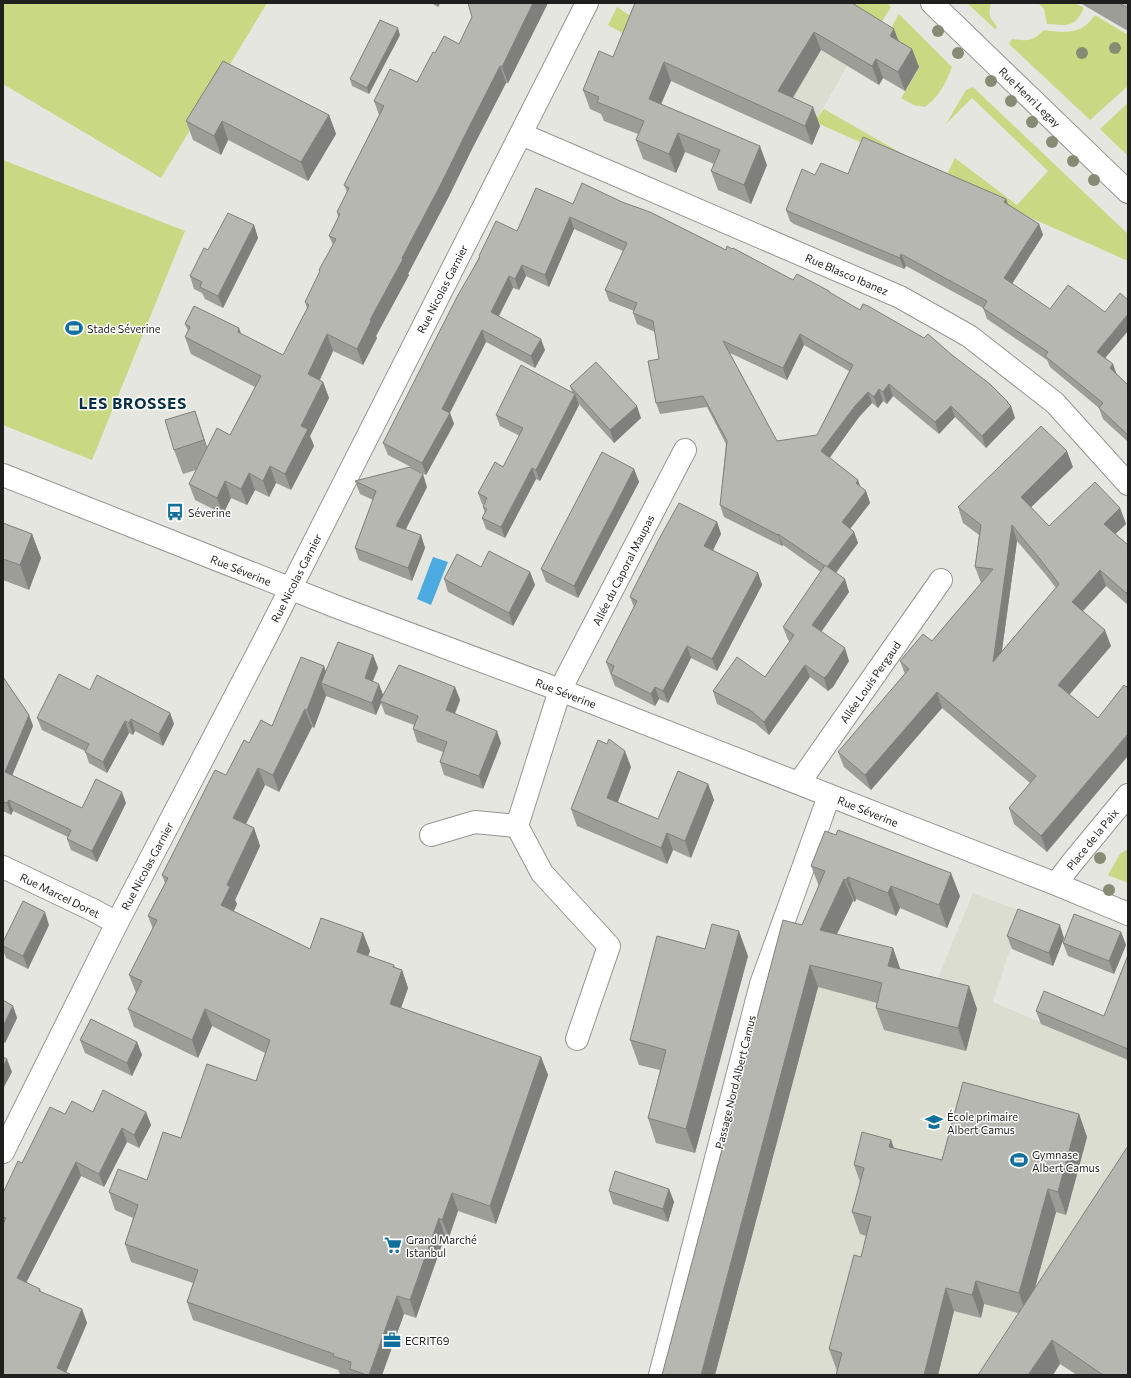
<svg xmlns="http://www.w3.org/2000/svg" width="1131" height="1378" font-family="Commissioner,sans-serif">
<style>
.built{fill:#daddcf}
.green{fill:#c9d983}
.water{fill:#4daae1}
.lines{fill:none;stroke-linecap:round;stroke-linejoin:round}
.minor-casing{stroke:#959691;stroke-width:24}
.minor{stroke:#fff;stroke-width:22}
.tree{fill:#868b73}
.wall{fill:#9d9d98;fill-rule:evenodd}
.shaded-wall{fill:#7f807c}
.building{fill:#b6b7b1;stroke:#7f807c;fill-rule:evenodd}
.labels{text-anchor:middle;dominant-baseline:central;stroke-width:3;stroke-linejoin:round;paint-order:stroke}
.street-label{font-size:11px;fill:#1f201d;stroke:#fffffe}
.poi-label{font-size:11px;fill:#1f201d;stroke:#fffffe;text-anchor:start}
.district-label{font-size:15px;font-weight:bold;letter-spacing:1px;fill:#042f45;stroke:#fffffe}
</style>
<rect width="100%" height="100%" fill="#e5e6e0"/>
<g class="built">
<polygon points="740,3 847,66 818,117 752,80"/>
<polygon points="973,893 1026,913 1008,955 993,1002 1128,1060 1128,1184 1002,1375 669,1375 792,943 930,997"/>
</g>
<g class="green">
<polygon points="3,3 267,3 161,178 3,84"/>
<polygon points="842,3 887,3 891,7 876,31"/>
<path d="M967,3H991C990,9 988,15 992,20C994,23 996,24 997,28L995,29Z"/>
<path d="M1038,3H1075L1084,8C1074,29 1067,25 1047,24L1044,9Z"/>
<polygon points="617,7 640,22 752,80 818,117 824,109 945,178 955,158 1017,205 1048,171 972,98 946,124 966,90 973,87 1128,234 1128,261 745,91 635,40 608,25"/>
<path d="M899,14L952,67C946,83 939,97 925,107L914,105L901,98L919,68L886,37Z"/>
<path d="M1095,15L1128,35V86L1090,120L1009,44L1012,39C1029,41 1031,42 1044,30C1065,33 1082,35 1095,15Z"/>
<polygon points="1128,103 1128,156 1100,129"/>
<polygon points="3,160 185,231 92,460 3,425"/>
<polygon points="1128,849 1128,883 1108,875 1120,854"/>
</g>
<polygon class="water" points="433,557 448,562 431,605 417,599"/>
<g class="lines">
<g class="minor-casing">
<g id="minor">
<polyline points="932,3 1128,192"/>
<polyline points="521,134 900,297 969,336 1055,403 1128,484"/>
<polyline points="3,475 337,607 560,690 1056,884 1128,914"/>
<polyline points="799,783 941,580"/>
<polyline points="431,835 475,822 517,826"/>
<polyline points="3,867 93,910 117,923"/>
<polyline points="1056,884 1071,864 1128,795"/>
<polyline points="577,1039 609,946 542,873 517,826 560,690 685,450"/>
<polyline points="3,1152 117,923 264,641 587,3"/>
<polyline points="660,1375 761,984 829,796"/>
</g>
</g>
<use href="#minor" class="minor"/>
</g>
<g class="tree">
<circle cx="938" cy="31" r="6"/>
<circle cx="1115" cy="48" r="6"/>
<circle cx="958" cy="53" r="6"/>
<circle cx="1082" cy="53" r="6"/>
<circle cx="991" cy="81" r="6"/>
<circle cx="1011" cy="101" r="6"/>
<circle cx="1032" cy="122" r="6"/>
<circle cx="1052" cy="142" r="6"/>
<circle cx="1073" cy="161" r="6"/>
<circle cx="1094" cy="180" r="6"/>
<circle cx="1100" cy="858" r="6"/>
<circle cx="1109" cy="890" r="6"/>
</g>
<g class="wall">
<polygon points="431,3 440,3 438,7"/>
<polygon points="548,3 508,83 506,83 472,149 448,198 408,274 409,275 403,286 376,336 377,338 363,365 333,351 320,380 323,382 329,398 310,436 314,446 291,490 276,483 269,497 255,490 247,505 231,498 223,514 195,500 189,484 196,470 183,474 174,450 203,435 207,447 230,435 255,387 191,354 185,337 188,331 185,324 241,334 283,355 307,309 305,302 320,272 319,270 333,245 329,236 338,217 337,212 347,192 344,185 379,115 374,101 417,82 435,53 459,44"/>
<polygon points="635,3 899,41 912,49 919,67 905,91 883,78 879,85 821,50 793,98 820,126 812,145 671,81 661,104 767,165 751,204 718,190 711,171 714,164 685,152 676,173 643,159 636,140 638,134 604,121 601,114 590,109 583,90 613,57"/>
<polygon points="1080,3 1128,3 1128,31"/>
<polygon points="400,35 369,94 352,86 350,79"/>
<polygon points="329,115 336,134 308,181 228,140 221,155 193,140 186,121"/>
<polygon points="848,174 1006,199 1008,205 1039,224 1043,235 1012,284 1105,358 1117,374 1128,385 1128,442 1103,419 1099,408 1050,367 1047,360 987,319 983,308 906,266 904,269 794,224 790,221 786,210 815,175"/>
<path d="M573,204L726,250L793,280L829,291L830,293L1009,404L1011,406L1015,418L986,448L955,417L939,434L893,396L887,404L883,401L878,408L872,403L859,417L829,458L861,487L866,491L870,503L850,528L854,532L858,543L836,573L849,592L821,632L849,661L833,687L828,691L810,677L769,735L755,723L717,704L713,691L765,677L790,641L788,640L783,627L821,572L783,545L782,546L724,517L720,505L726,444L707,407L660,414L656,403L659,359L655,332L637,324L633,313L634,311L609,301L605,290L623,251L574,229L549,287L526,276L519,290L513,288L499,316L545,350L535,368L486,342L450,413L454,424L426,475L388,455L383,443L479,257V256L517,231ZM804,345L849,371L817,435L777,441L730,353L787,380Z"/>
<polygon points="254,225 258,238 223,308 205,299 202,293 194,289 190,276"/>
<polygon points="570,386 641,418 614,443 578,403 579,405 540,481 536,479 505,538 486,529 482,518 485,513 483,507 484,505 482,504 478,493 503,467 520,436 500,426 496,415 572,392"/>
<path d="M1073,467L1031,507L1049,526L1120,508L1126,524L1115,534L1128,545V605L1106,586L1083,611L1111,646L1069,694L1047,852L1014,824L1009,808L1030,783L942,708L871,790L844,767L838,752L905,674L900,661L932,641L981,583L975,567L979,535L963,523L958,507ZM1017,541L1046,575L1056,588L1002,651Z"/>
<polygon points="634,469 639,482 578,598 546,582 541,569"/>
<polygon points="355,481 427,487 405,530 421,535 425,548 412,581 359,560 355,548 373,500 360,494"/>
<polygon points="717,522 721,534 713,550 758,573 762,585 717,671 691,658 668,703 659,699 655,706 615,686 606,662 634,607 630,597"/>
<polygon points="3,523 32,534 41,558 29,590 3,580"/>
<polygon points="481,567 530,572 535,585 513,626 448,592 444,579"/>
<polygon points="373,655 378,668 373,681 383,696 455,687 460,700 455,714 501,743 483,789 444,775 440,762 443,752 417,742 413,729 414,725 385,714 381,703 376,715 326,696 314,728 312,727 279,792 265,785 246,824 254,828 260,846 235,900 237,904 234,911 310,949 363,933 370,951 368,956 402,970 408,988 401,1008 541,1057 548,1075 496,1224 458,1211 449,1237 445,1236 416,1318 404,1314 382,1375 343,1375 340,1374 338,1370 193,1320 187,1302 193,1283 131,1262 125,1244 133,1218 115,1210 109,1192 147,1180 181,1138 256,1081 265,1053 212,1026 198,1058 134,1027 128,1009 136,993 129,975 153,929 148,916 165,883 162,875 226,775 249,743 272,726 324,666 326,672"/>
<polygon points="3,677 29,715 33,726 12,775 82,808 126,803 97,862 71,850 67,839 68,837 13,811 11,815 3,811"/>
<polygon points="90,690 170,713 174,724 163,746 135,731 133,735 129,733 107,773 89,763 85,751 42,730 37,718"/>
<polygon points="631,767 618,802 658,819 708,784 714,800 691,858 673,850 667,864 577,826 571,809"/>
<polygon points="811,866 960,896 947,928 900,908 896,916 856,899 855,902 853,901 837,934 893,948 900,969 969,986 977,1009 966,1051 884,1030 876,1008 877,1003 818,987 715,1375 819,886"/>
<polygon points="49,925 28,969 6,958 3,950 3,942"/>
<polygon points="1121,932 1126,945 1114,974 1068,956 1063,943"/>
<polygon points="1007,936 1064,938 1053,966 1012,949"/>
<polygon points="705,949 748,956 695,1153 656,1143 648,1118 660,1070 639,1065 630,1040"/>
<polygon points="1128,955 1128,1060 1041,1024 1036,1011 1104,1016"/>
<polygon points="3,1000 13,1006 17,1018 5,1043 3,1042"/>
<polygon points="80,1040 137,1042 142,1055 132,1076 85,1053"/>
<polygon points="93,1112 146,1112 151,1125 139,1148 127,1142 104,1187 81,1176 26,1282 40,1289 41,1292 82,1309 87,1323 66,1372 3,1375 3,1193 22,1163 65,1114"/>
<polygon points="1079,1114 1087,1137 1066,1215 1056,1212 1035,1288 1128,1375 1077,1375 1060,1364 1018,1313 984,1304 981,1318 954,1311 938,1375 836,1375 837,1371 829,1349 861,1257 866,1236 860,1234 852,1212 860,1182 854,1165 891,1140 894,1148 942,1160"/>
<polygon points="669,1189 674,1202 668,1222 613,1204 609,1191"/>
</g>
<g class="shaded-wall">
<polygon points="437,3 440,3 438,7"/>
<polygon points="533,3 548,3 508,83 502,67"/>
<polygon points="398,28 400,35 369,94 367,88"/>
<polygon points="894,29 901,47 890,36"/>
<polygon points="814,32 821,50 785,110 778,91"/>
<polygon points="912,49 919,67 905,91 898,72"/>
<polygon points="876,59 883,78 879,85 872,66"/>
<polygon points="664,62 671,81 655,118 649,99"/>
<polygon points="500,66 506,83 472,149 448,198 408,274 409,275 403,286 376,336 377,338 363,365 357,349 370,320"/>
<polygon points="813,107 820,126 812,145 805,126"/>
<polygon points="329,115 336,134 308,181 301,162"/>
<polygon points="222,121 228,140 221,155 214,136"/>
<polygon points="678,133 685,152 676,173 669,154"/>
<polygon points="760,146 767,165 751,204 744,185"/>
<polygon points="1006,199 1010,210 1004,202"/>
<polygon points="570,217 574,229 549,287 545,275"/>
<polygon points="1039,224 1043,235 1008,290 1004,278"/>
<polygon points="254,225 258,238 223,308 218,296"/>
<polygon points="901,254 906,266 904,269 900,258"/>
<polygon points="522,265 526,276 519,290 515,279"/>
<polygon points="509,276 513,288 495,323 491,312"/>
<polygon points="1128,314 1128,331 1101,363 1097,352"/>
<polygon points="239,328 245,345 238,332"/>
<polygon points="482,330 486,342 449,414 450,413 454,424 426,475 422,463 442,409"/>
<polygon points="327,334 333,351 314,391 308,374"/>
<polygon points="800,334 804,345 787,380 783,368"/>
<polygon points="541,339 545,350 535,368 531,356"/>
<polygon points="1113,364 1117,375 1110,368"/>
<polygon points="323,382 329,398 310,436 314,446 291,490 285,474 301,426"/>
<polygon points="889,384 893,396 887,404 883,392"/>
<polygon points="879,389 883,401 878,408 874,397"/>
<polygon points="868,392 872,403 859,417 826,463 821,451 855,406"/>
<polygon points="575,394 579,405 540,481 536,470"/>
<polygon points="1007,402 1008,402 1010,407 1011,406 1015,418 986,448 982,436"/>
<polygon points="637,406 641,418 614,443 610,430"/>
<polygon points="951,406 955,417 939,434 935,422"/>
<polygon points="195,411 213,465 204,440"/>
<polygon points="1067,451 1073,467 1026,512 1021,497"/>
<polygon points="270,466 276,483 269,497 263,481"/>
<polygon points="532,468 536,479 505,538 501,527"/>
<polygon points="634,469 639,482 578,598 574,586"/>
<polygon points="249,473 255,490 247,505 241,489"/>
<polygon points="423,474 427,487 401,539 396,526"/>
<polygon points="858,480 862,491 856,483"/>
<polygon points="225,481 231,498 223,514 217,498"/>
<polygon points="866,491 870,503 847,533 842,522"/>
<polygon points="1120,508 1126,524 1109,540 1104,524"/>
<polygon points="717,522 721,534 709,558 704,546"/>
<polygon points="1012,525 1017,541 998,678 993,662"/>
<polygon points="854,532 858,543 831,579 827,568"/>
<polygon points="32,534 41,558 29,590 20,565"/>
<polygon points="778,534 783,545 782,546 778,535"/>
<polygon points="421,535 425,548 412,581 408,568"/>
<polygon points="1100,570 1106,586 1077,617 1072,602"/>
<polygon points="530,572 535,585 513,626 509,613"/>
<polygon points="758,573 762,585 717,671 712,659"/>
<polygon points="845,579 849,592 817,638 812,625"/>
<polygon points="1128,591 1128,598 1126,593"/>
<polygon points="1105,630 1111,646 1064,701 1058,685"/>
<polygon points="687,646 691,658 668,703 663,691"/>
<polygon points="845,648 849,661 833,687 828,691 824,678"/>
<polygon points="373,655 378,668 369,690 365,678"/>
<polygon points="805,665 810,677 769,735 764,722"/>
<polygon points="324,666 330,684 321,683 326,696 314,728 307,710"/>
<polygon points="379,684 384,697 380,701 381,703 376,715 372,703"/>
<polygon points="455,687 460,700 451,723 446,710"/>
<polygon points="655,687 659,699 655,706 651,694"/>
<polygon points="937,692 942,708 871,790 865,775"/>
<polygon points="305,709 312,727 279,792 273,775"/>
<polygon points="170,713 174,724 163,746 159,734"/>
<polygon points="29,715 33,726 9,783 5,772"/>
<polygon points="131,719 135,731 133,735 129,723"/>
<polygon points="125,721 129,733 107,773 103,762"/>
<polygon points="497,731 501,743 483,789 479,776"/>
<polygon points="1128,734 1128,756 1047,852 1041,836"/>
<polygon points="625,751 631,767 613,814 607,798"/>
<polygon points="258,768 265,785 240,836 233,818"/>
<polygon points="708,784 714,800 691,858 685,841"/>
<polygon points="122,792 126,803 97,862 92,851"/>
<polygon points="9,800 13,811 11,815 7,803"/>
<polygon points="254,828 260,846 235,900 237,904 228,922 221,905 227,885"/>
<polygon points="667,833 673,850 667,864 661,848"/>
<polygon points="951,873 960,896 947,928 939,905"/>
<polygon points="848,877 856,899 855,902 846,880"/>
<polygon points="844,879 853,901 828,952 820,930"/>
<polygon points="891,886 900,908 896,916 888,893"/>
<polygon points="45,912 49,925 28,969 23,956"/>
<polygon points="1060,925 1064,938 1053,966 1049,953"/>
<polygon points="739,931 748,956 695,1153 686,1129"/>
<polygon points="1121,932 1126,945 1114,974 1109,961"/>
<polygon points="363,933 370,951 363,969 357,952"/>
<polygon points="893,948 901,971 888,966"/>
<polygon points="394,965 399,979 402,970 408,988 396,1022 390,1004 393,967"/>
<polygon points="810,965 818,987 715,1375 701,1375"/>
<polygon points="969,986 977,1009 966,1051 958,1028"/>
<polygon points="13,1006 17,1018 5,1043 3,1036 3,1026"/>
<polygon points="205,1009 212,1026 198,1058 192,1040"/>
<polygon points="137,1042 142,1055 132,1076 127,1063"/>
<polygon points="541,1057 548,1075 496,1224 490,1206"/>
<polygon points="7,1059 12,1072 3,1089 3,1067"/>
<polygon points="146,1112 151,1125 139,1148 134,1135"/>
<polygon points="1079,1114 1087,1137 1066,1215 1058,1192"/>
<polygon points="122,1128 127,1142 104,1187 99,1174"/>
<polygon points="891,1140 899,1163 889,1147"/>
<polygon points="76,1162 81,1176 22,1291 17,1278"/>
<polygon points="669,1189 674,1202 668,1222 663,1209"/>
<polygon points="1048,1189 1056,1212 1027,1316 1019,1293"/>
<polygon points="452,1193 458,1211 449,1237 442,1220"/>
<polygon points="439,1218 445,1236 416,1318 410,1300"/>
<polygon points="976,1281 984,1304 981,1318 972,1295"/>
<polygon points="946,1288 954,1311 938,1375 924,1375"/>
<polygon points="397,1296 404,1314 382,1375 369,1375"/>
<polygon points="82,1309 87,1323 65,1375 57,1368"/>
<polygon points="1052,1340 1060,1364 1053,1375 1028,1375"/>
</g>
<g class="building">
<polygon points="468,3 533,3 502,67 500,66 466,133 442,182 402,258 403,259 397,270 370,320 371,321 357,349 327,334 308,374 323,382 301,426 308,429 285,474 270,466 263,481 249,473 241,489 225,481 217,498 189,484 217,428 230,435 261,376 185,337 190,327 185,324 194,306 239,328 238,332 283,355 309,305 305,302 320,271 319,270 336,239 329,236 340,214 337,212 349,188 344,185 384,106 374,101 390,69 417,82 433,52 435,53 444,36 459,44 472,17"/>
<polygon points="635,3 852,3 894,29 890,36 912,49 898,72 876,59 872,66 814,32 778,91 813,107 805,126 664,62 649,99 760,146 744,185 711,171 720,150 678,133 669,154 636,140 644,121 597,102 599,97 583,90 599,51 613,57"/>
<polygon points="1119,3 1128,3 1128,8"/>
<polygon points="380,20 398,28 367,88 350,79"/>
<polygon points="223,61 329,115 301,162 222,121 214,136 186,121"/>
<polygon points="863,137 1006,199 1004,202 1039,224 1004,278 1050,309 1068,285 1105,312 1120,293 1128,300 1128,314 1097,352 1113,364 1110,368 1128,385 1128,435 1099,408 1103,403 1045,356 1048,352 983,308 987,301 901,254 900,258 790,212 786,210 802,169 815,175 821,163 848,174"/>
<path d="M582,183L622,202L650,212L726,250L727,246L732,249L733,248L793,280L797,274L829,291V292L860,310L863,304L868,306L924,338L928,334L952,355L990,384L1008,402H1007L1011,406L982,436L951,406L935,422L889,384L883,392L879,389L874,397L868,392L855,406L821,451L858,480L856,483L866,491L842,522L854,532L827,567L825,565V566L778,534V535L720,505L727,441L703,396L656,403L648,361L659,359L653,321L633,313L637,303L605,290L627,243L570,217L545,275L522,265L515,279L509,276L491,312L541,339L531,356L482,330L442,409L450,413L422,463L383,443L458,295L480,257L479,256L496,221L517,231L536,188L573,204ZM800,334L853,365L817,435L777,441L723,341L783,368Z"/>
<polygon points="228,213 254,225 218,296 200,287 202,282 190,276 204,248 208,250"/>
<polygon points="596,362 637,406 610,430 570,386"/>
<polygon points="521,365 575,394 536,470 532,468 501,527 482,518 487,509 483,507 487,498 478,493 495,462 503,467 523,428 496,415"/>
<polygon points="195,411 204,440 174,450 165,420"/>
<path d="M1041,426L1067,451L1021,497L1049,526L1095,482L1120,508L1104,524L1128,545V591L1126,593L1100,570L1072,602L1105,630L1058,685L1098,718L1124,685L1126,687L1128,685V734L1041,836L1009,808L1036,776L937,692L865,775L838,752L909,669L900,661L923,634L932,641L993,569L975,567L981,525L958,507ZM1012,525L1040,559L1059,584L993,662Z"/>
<polygon points="602,452 634,469 574,586 541,569"/>
<polygon points="410,467 423,474 396,526 421,535 408,568 355,548 376,491 355,481"/>
<polygon points="679,503 717,522 704,546 758,573 712,659 687,646 663,691 655,687 651,694 611,674 614,666 606,662 637,601 630,597 632,592 658,541"/>
<polygon points="3,523 32,534 20,565 3,559"/>
<polygon points="489,551 530,572 509,613 444,579 457,554 481,567"/>
<polygon points="825,565 845,579 812,625 845,648 828,674 824,678 805,665 764,722 750,710 713,691 737,657 765,677 794,635 783,627"/>
<polygon points="338,642 373,655 365,678 379,684 372,703 321,683"/>
<polygon points="301,657 324,666 307,710 305,709 273,775 258,768 233,818 254,828 227,885 230,887 221,905 310,949 321,918 363,933 357,952 394,965 393,967 402,970 390,1004 541,1057 490,1206 452,1193 442,1220 439,1218 410,1300 397,1296 369,1375 367,1375 350,1369 351,1362 333,1356 334,1354 187,1302 198,1270 125,1244 138,1205 109,1192 118,1169 147,1180 163,1132 181,1138 207,1064 256,1081 270,1040 205,1009 192,1040 128,1009 142,981 129,975 157,920 148,916 168,878 162,875 215,770 226,775 244,740 249,743 261,720 272,726"/>
<polygon points="399,665 455,687 446,710 497,731 479,776 440,762 447,742 413,729 418,716 380,701"/>
<polygon points="59,674 90,690 97,675 170,713 159,734 131,719 129,723 125,721 103,762 85,752 89,744 37,718"/>
<polygon points="3,677 29,715 5,772 82,808 96,779 122,792 92,851 67,839 71,830 9,800 7,803 3,802"/>
<polygon points="609,739 625,751 607,798 658,819 678,771 708,784 685,841 667,833 661,848 571,809 598,740 607,744"/>
<polygon points="838,830 951,873 939,905 891,886 888,893 848,877 846,880 844,879 820,930 893,948 888,966 969,986 958,1028 876,1008 882,983 810,965 701,1375 662,1375 783,920 802,925 825,871 811,866 825,831 836,835"/>
<polygon points="23,901 45,912 23,956 3,946 3,942"/>
<polygon points="1018,909 1060,925 1049,953 1007,936"/>
<polygon points="1074,914 1121,932 1109,961 1063,943"/>
<polygon points="712,924 739,931 686,1129 648,1118 666,1050 630,1040 657,936 705,949"/>
<polygon points="1128,955 1128,1049 1036,1011 1044,991 1104,1016"/>
<polygon points="3,1000 13,1006 3,1026"/>
<polygon points="91,1019 137,1042 127,1063 80,1040"/>
<polygon points="3,1057 7,1059 3,1067"/>
<polygon points="963,1082 1079,1114 1058,1192 1048,1189 1019,1293 976,1281 972,1295 946,1288 924,1375 836,1375 842,1353 829,1349 854,1255 861,1257 871,1217 852,1212 864,1168 854,1165 862,1132 891,1140 889,1147 942,1160"/>
<polygon points="103,1090 146,1112 134,1135 122,1128 99,1174 76,1162 17,1278 40,1289 39,1291 82,1309 57,1368 72,1375 3,1375 3,1224 6,1218 3,1217 3,1193 18,1161 22,1163 50,1107 65,1114 72,1101 93,1112"/>
<polygon points="1128,1146 1128,1375 1103,1375 1052,1340 1028,1375 978,1375"/>
<polygon points="615,1171 669,1189 663,1209 609,1191"/>
</g>
<defs>
<g id="stadium-bare" transform="scale(1.38)"><path d="M0-5a6.5 5 0 1 0 0 10a6.5 5 0 1 0 0-10ZM-3.5-1.8h7v3.6h-7Z" fill="#116f9d" stroke="#fffffe" stroke-width="2.5" paint-order="stroke"/></g>
<g id="bus-bare" transform="scale(1.38)"><path d="M-5-6H5V4H4V6H2V4H-2V6H-4V4H-5ZM-3.5-4V0h7V-4ZM-3.5 1.2v1.5H-2V1.2ZM2 1.2v1.5H3.5V1.2Z" fill="#116f9d" stroke="#fffffe" stroke-width="2.5" paint-order="stroke"/></g>
<g id="school-bare" transform="scale(1.38)"><path d="M0-5L7-2L0 1L-7-2ZM-4 1L0 2.5L4 1V4Q0 6-4 4Z" fill="#116f9d" stroke="#fffffe" stroke-width="2.5" paint-order="stroke"/></g>
<g id="supermarket-bare" transform="scale(1.38)"><path d="M-6-5.5h2.5l.6 2H6L4.5 2H-2.5L-4.4-4H-6ZM-1.5 3.2a1.3 1.3 0 1 0 .1 0ZM3 3.2a1.3 1.3 0 1 0 .1 0Z" fill="#116f9d" stroke="#fffffe" stroke-width="2.5" paint-order="stroke"/></g>
<g id="office-bare" transform="scale(1.38)"><path d="M-6-3h4V-5.5h4V-3h4V5H-6ZM-1-4.5V-3h2v-1.5ZM-6 0V1H6V0Z" fill="#116f9d" stroke="#fffffe" stroke-width="2.5" paint-order="stroke"/></g>
</defs>
<g fill-rule="evenodd">
<use href="#stadium-bare" x="74" y="328"/>
<use href="#bus-bare" x="175" y="512"/>
<use href="#school-bare" x="934" y="1122"/>
<use href="#stadium-bare" x="1019" y="1160"/>
<use href="#supermarket-bare" x="393" y="1245"/>
<use href="#office-bare" x="392" y="1340"/>
</g>
<g class="labels">
<g class="street-label">
<text transform="translate(1030 97) rotate(44)">Rue Henri Legay</text>
<text transform="translate(847 274) rotate(23)">Rue Blasco Ibanez</text>
<text transform="translate(442 289) rotate(-63)">Rue Nicolas Garnier</text>
<text transform="translate(241 570) rotate(22)">Rue Séverine</text>
<text transform="translate(623 570) rotate(-63)">Allée du Caporal Maupas</text>
<text transform="translate(296 578) rotate(-63)">Rue Nicolas Garnier</text>
<text transform="translate(870 682) rotate(-55)">Allée Louis Pergaud</text>
<text transform="translate(566 693) rotate(21)">Rue Séverine</text>
<text transform="translate(868 811) rotate(22)">Rue Séverine</text>
<text transform="translate(1092 839) rotate(-51)">Place de la Paix</text>
<text transform="translate(147 866) rotate(-62)">Rue Nicolas Garnier</text>
<text transform="translate(60 895) rotate(26)">Rue Marcel Doret</text>
<text transform="translate(735 1082) rotate(-76)">Passage Nord Albert Camus</text>
</g>
<g class="poi-label">
<text x="87" y="328">Stade Séverine</text>
<text x="188" y="512">Séverine</text>
<text x="947" y="1116">École primaire<tspan x="947" dy="13">Albert Camus</tspan></text>
<text x="1032" y="1154">Gymnase<tspan x="1032" dy="13">Albert Camus</tspan></text>
<text x="406" y="1239">Grand Marché<tspan x="406" dy="13">Istanbul</tspan></text>
<text x="405" y="1340">ECRIT69</text>
</g>
<g class="district-label">
<text x="133" y="403">LES BROSSES</text>
</g>
</g>
<rect width="1131" height="1378" fill="none" stroke="#1f201d" stroke-width="8"/>
</svg>
